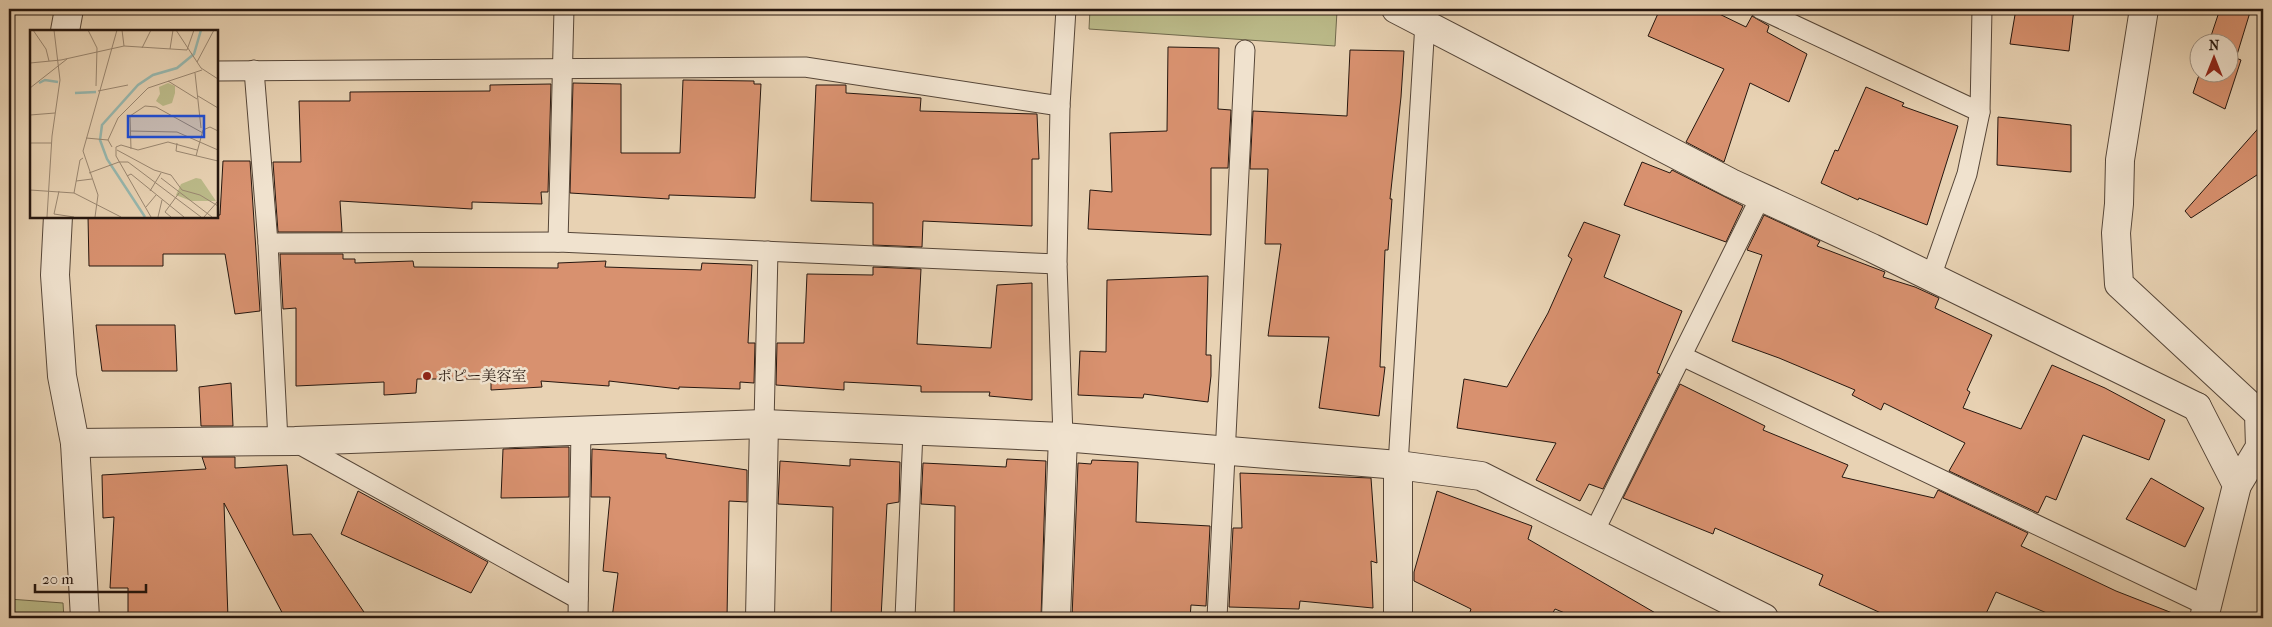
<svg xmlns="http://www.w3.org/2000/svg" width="2272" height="627" font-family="'IM FELL French Canon','Noto Serif JP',serif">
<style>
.green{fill:#bbba89;stroke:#70684c}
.building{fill:#d8916f;stroke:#26170f}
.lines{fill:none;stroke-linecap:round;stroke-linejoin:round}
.service-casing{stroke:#564638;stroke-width:21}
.minor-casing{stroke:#564638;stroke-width:30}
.tertiary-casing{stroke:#564638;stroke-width:30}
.service{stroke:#f0e2ce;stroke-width:19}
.minor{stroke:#f0e2ce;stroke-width:28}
.tertiary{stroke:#f0e2ce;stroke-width:28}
.poi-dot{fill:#8f2418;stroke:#f0e2ce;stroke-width:2}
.labels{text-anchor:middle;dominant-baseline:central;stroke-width:5;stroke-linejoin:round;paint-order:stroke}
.poi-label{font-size:15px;fill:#26170f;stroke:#f0e2ce;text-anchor:start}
.inset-river{fill:none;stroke:#97b7ae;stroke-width:2.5}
.inset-road{fill:none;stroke:#9a8771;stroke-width:1}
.view{fill:#1d4ed8;fill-opacity:0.15;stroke:#1d4ed8;stroke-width:2.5}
.inset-edge{fill:none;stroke:#26170f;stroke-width:2.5}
</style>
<rect width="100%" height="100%" fill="#e8d2b3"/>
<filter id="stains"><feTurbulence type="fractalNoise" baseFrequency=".004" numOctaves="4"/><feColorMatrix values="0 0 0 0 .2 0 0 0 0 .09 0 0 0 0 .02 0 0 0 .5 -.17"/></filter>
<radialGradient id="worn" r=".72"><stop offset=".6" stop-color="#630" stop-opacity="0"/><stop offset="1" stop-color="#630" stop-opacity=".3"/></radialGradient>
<g class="green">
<polygon points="1090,9 1331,9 1337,11 1335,46 1089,29"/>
<polygon points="9,599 63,603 64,618 9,618"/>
</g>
<g class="building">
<polygon points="1660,9 1709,9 1746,27 1752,16 1769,26 1767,32 1807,54 1789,102 1750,83 1724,162 1686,142 1724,69 1648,36"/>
<polygon points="2016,9 2074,9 2069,51 2010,44"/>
<polygon points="2220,9 2251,9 2236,58 2241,60 2225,109 2193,93 2200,72 2230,72 2230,42 2209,42"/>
<polygon points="1168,47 1219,48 1218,109 1231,110 1228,168 1211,168 1211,235 1088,229 1090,190 1112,192 1110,133 1167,131"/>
<polygon points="1350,50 1404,51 1401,97 1390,199 1392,199 1388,250 1385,250 1380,367 1385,367 1379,416 1319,408 1329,337 1268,336 1281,244 1265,244 1268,169 1250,169 1253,111 1347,116"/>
<polygon points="683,80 754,81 754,84 761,84 755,198 669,195 669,199 570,193 573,83 621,84 621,153 680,153"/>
<polygon points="551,84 548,192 541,192 542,204 472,202 472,209 340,201 342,232 278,232 273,162 301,162 299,101 350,101 350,92 490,91 490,85"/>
<polygon points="816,85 846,85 846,93 921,98 920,111 1037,114 1039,159 1032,159 1032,226 923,221 922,247 873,245 873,203 811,201"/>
<polygon points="1866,87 1904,103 1902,106 1958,126 1927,225 1859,198 1858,200 1821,183 1835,150 1838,151"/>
<polygon points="1998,117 2071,125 2071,172 1997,165"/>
<polygon points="2263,123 2263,171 2191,218 2185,211"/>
<polygon points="223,161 250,161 260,311 235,314 225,254 163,254 163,266 89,266 88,216 220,215"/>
<polygon points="1642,162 1670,173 1672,170 1743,206 1726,242 1624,205"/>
<polygon points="1764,215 1820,241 1817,246 1885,272 1883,277 1915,287 1939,298 1935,308 1992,335 1967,390 1970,392 1963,408 2021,429 2052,365 2105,388 2165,420 2149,460 2083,435 2056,500 2046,496 2038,513 1949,471 1965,443 1884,403 1881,410 1852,395 1855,390 1779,358 1732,341 1762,255 1747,250"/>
<polygon points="1584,222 1620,235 1604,277 1682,311 1657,373 1660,374 1603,489 1589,484 1580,501 1536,480 1556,443 1457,428 1464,379 1507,387 1548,313 1572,259 1568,256"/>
<polygon points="280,254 343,254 343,259 355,259 355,263 413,261 414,267 558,268 558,263 606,261 605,267 701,270 702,263 752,265 748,343 755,343 754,383 740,382 740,389 679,387 679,389 609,381 609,386 541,381 542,387 491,390 491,379 417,379 416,393 384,395 384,382 296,386 296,308 283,309"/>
<polygon points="873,267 921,269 917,344 991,348 997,285 1032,283 1032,400 989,396 990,392 921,392 921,386 844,382 844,390 776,385 777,343 804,343 807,274 873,275"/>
<polygon points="1208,276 1206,355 1211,355 1211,376 1208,402 1144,394 1143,398 1078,395 1080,351 1106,352 1107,280"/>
<polygon points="96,325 175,325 177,371 102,371"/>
<polygon points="231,383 233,426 201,426 199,387"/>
<polygon points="1680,384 1765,426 1763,430 1848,465 1842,477 1934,498 1938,490 2028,533 2021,546 2116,591 2180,616 2180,618 2059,618 1996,592 1984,618 1892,618 1819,585 1823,575 1715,528 1713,534 1623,498"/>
<polygon points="563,447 569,447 569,497 501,498 503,449"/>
<polygon points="592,449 666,454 666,458 747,470 747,502 729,501 727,618 612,618 618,573 603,571 610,497 591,497"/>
<polygon points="202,457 235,457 235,468 287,465 293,535 311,534 368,618 285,618 224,503 228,618 128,618 128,588 110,588 114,517 103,518 102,475 206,469"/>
<polygon points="850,459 900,462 899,502 887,504 881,618 831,618 833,507 778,504 780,461 850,466"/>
<polygon points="1007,459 1046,461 1041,618 954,618 955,506 921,504 923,463 1006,467"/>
<polygon points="1092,460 1138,462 1136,522 1210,526 1206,606 1191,605 1190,618 1072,618 1078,463 1091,464"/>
<polygon points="1240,473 1371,478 1377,563 1371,561 1373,608 1300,601 1299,609 1229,607 1233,528 1242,528"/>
<polygon points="2151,478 2204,508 2185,547 2126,519"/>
<polygon points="358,491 488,562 471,593 341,534"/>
<polygon points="1437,491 1532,526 1528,539 1664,618 1577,618 1555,609 1550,618 1468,618 1471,609 1414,581 1414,572"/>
</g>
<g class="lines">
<g class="service-casing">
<g id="service">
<polyline points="1760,9 1980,112"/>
<polyline points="254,70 268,243 278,441"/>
<polyline points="216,71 805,67 1060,106"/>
<polyline points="558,242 564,9"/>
<polyline points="268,243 558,242 1057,264"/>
<polyline points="1931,277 1967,174 1980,112 1982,9"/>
<polyline points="1682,356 2207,606"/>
<polyline points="764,424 768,251"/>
<polyline points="1063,437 1057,264 1060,106 1066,9"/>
<polyline points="295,442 578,599"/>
<polyline points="1398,465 1425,23"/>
<polyline points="1594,532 1761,196"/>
<polyline points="578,618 581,429"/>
<polyline points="905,618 913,431"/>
<polyline points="1217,618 1245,50"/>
</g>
</g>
<g class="minor-casing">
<g id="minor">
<polyline points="1396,9 1731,183 1872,248 2197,407"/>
<polyline points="2144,9 2120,160 2119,204 2116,233 2119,284 2259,414 2260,447 2237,485"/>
<polyline points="65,31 69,9"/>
<polyline points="58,216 55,275 62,376 75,443 85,618"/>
<polyline points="75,443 295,441 764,424 1063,437 1398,465 1481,476 1764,618"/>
<polyline points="1398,465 1398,618"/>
<polyline points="760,618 764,424"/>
<polyline points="1056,618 1063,437"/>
</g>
</g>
<g class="tertiary-casing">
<polyline id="tertiary" points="2197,407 2237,485 2204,618"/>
</g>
<use href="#service" class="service"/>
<use href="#minor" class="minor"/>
<use href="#tertiary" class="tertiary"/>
</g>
<circle class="poi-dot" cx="427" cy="376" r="5"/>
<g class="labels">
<g class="poi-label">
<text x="437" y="376">ポピー美容室</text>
</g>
</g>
<g transform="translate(30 30)">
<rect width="188" height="188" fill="#e8d2b3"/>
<path d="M138,53L145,56V63L142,73L133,76L126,71L130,64L129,57ZM166,148L171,149L186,171H161L146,165L151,154Z" fill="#bbba89"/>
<path class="inset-river" d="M9,53L15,50L28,52M45,63L66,62M115,187L77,129L70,110L72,95L108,55L123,45L147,38L164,24L171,0"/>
<path class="inset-road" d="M3,0L16,19L19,31M58,0L67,18L66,56M92,0L94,16M146,0L171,38L188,49M112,18L121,0M140,19L143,0M167,32L184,0M0,33L31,30L94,16L157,20L164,0M165,43L171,98M138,51L167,69M0,58L37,29M68,61L98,55M168,66L188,78M0,85L25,83M100,101L147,102L188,120M56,108L78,110M0,113H21M147,113L146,121L188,131M82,117L78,110L88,88L118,58L172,40M101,119L100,86L115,76L126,77L173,103M87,120L124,140L141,145L152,160L170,165L188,176M166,126L173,100L180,97L188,101M59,143L89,132H98L171,187M97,146L101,144L154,187M131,148L182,187M46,151L62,149M0,160L44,163L91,187M29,161L24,184L44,187M120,161L131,143M44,163L50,130L53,128M116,177L126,165M17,187L22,106L30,50L24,0M65,187L68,165L53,121L87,0M121,187L86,126V117L91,115L108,120L138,112L167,120M128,187L132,170M141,187L135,182L149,163M174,187L188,171"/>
<path class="view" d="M98,86H174V107H98Z"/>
<rect width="188" height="188" class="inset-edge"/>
</g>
<rect width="2272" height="627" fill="none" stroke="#e8d2b3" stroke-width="30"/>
<rect x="10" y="10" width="2252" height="607" fill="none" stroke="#26170f" stroke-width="2.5"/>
<rect x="15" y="15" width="2242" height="597" fill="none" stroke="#26170f"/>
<g transform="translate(2214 58)"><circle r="24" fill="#f0e2ce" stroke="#9f9182"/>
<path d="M0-4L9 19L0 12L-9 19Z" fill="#8f2418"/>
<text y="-8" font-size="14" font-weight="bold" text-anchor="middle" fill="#26170f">N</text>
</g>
<path d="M35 584v8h111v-8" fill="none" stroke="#26170f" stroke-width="2.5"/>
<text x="42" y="584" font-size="15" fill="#26170f" stroke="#f0e2ce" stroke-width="4" paint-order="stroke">20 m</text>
<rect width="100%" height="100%" filter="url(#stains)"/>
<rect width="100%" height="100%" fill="url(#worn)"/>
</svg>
